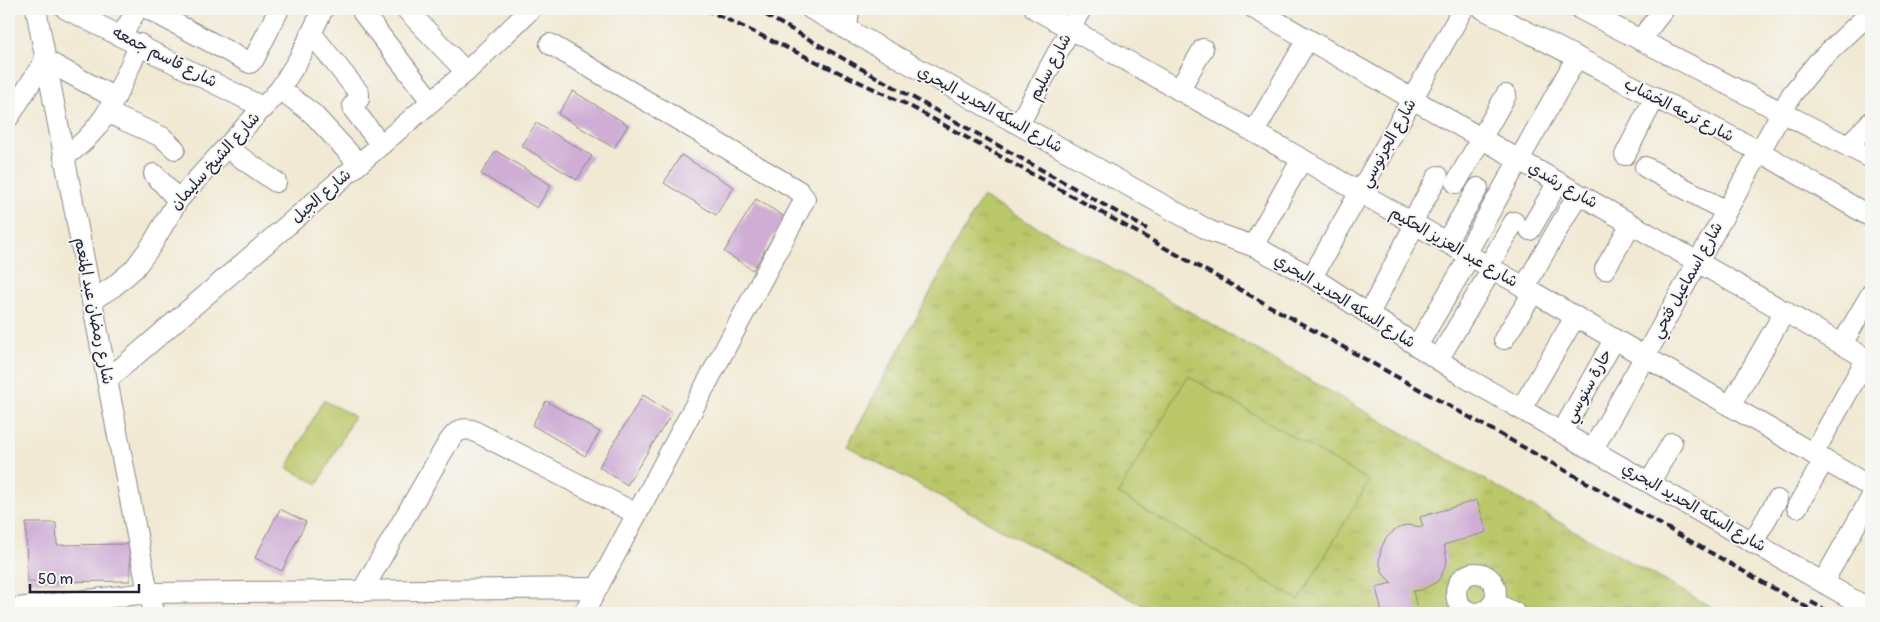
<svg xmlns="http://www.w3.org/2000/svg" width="1880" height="622" font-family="Pangolin,'Playpen Sans Arabic',sans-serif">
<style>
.grass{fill:url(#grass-tufts);stroke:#6e7552}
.garden{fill:#bbc86a;stroke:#6e7552}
.building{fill:#cfadd5}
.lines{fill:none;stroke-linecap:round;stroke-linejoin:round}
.minor-casing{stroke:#8a8687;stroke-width:22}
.minor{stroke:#fff;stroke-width:20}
.rail{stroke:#22223b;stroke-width:4;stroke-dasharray:8 4;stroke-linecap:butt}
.labels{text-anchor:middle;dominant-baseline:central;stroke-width:4;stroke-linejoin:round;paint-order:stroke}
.street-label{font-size:16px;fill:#22223b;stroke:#f6f6f2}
</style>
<defs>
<pattern id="grass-tufts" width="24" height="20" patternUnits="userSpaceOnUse" patternTransform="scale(1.25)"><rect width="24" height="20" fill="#bbc86a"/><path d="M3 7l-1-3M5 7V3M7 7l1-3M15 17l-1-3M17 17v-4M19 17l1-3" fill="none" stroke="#a0ac5d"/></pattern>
</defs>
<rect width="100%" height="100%" fill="#f6f6f2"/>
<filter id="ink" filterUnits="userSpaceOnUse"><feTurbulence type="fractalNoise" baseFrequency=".02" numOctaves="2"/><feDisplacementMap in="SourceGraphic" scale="10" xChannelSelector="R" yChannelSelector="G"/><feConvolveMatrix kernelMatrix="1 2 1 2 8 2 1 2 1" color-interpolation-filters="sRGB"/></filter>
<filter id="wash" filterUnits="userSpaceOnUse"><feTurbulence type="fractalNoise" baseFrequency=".0096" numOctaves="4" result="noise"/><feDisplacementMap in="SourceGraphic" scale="20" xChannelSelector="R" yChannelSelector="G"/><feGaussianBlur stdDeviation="1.12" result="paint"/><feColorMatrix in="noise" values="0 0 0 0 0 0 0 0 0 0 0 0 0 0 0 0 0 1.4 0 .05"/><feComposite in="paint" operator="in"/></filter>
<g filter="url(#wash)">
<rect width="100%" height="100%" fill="#f1e9d3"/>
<path class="grass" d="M982,197C1231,331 1474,477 1722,613H1157L847,446Z"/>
<g class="garden">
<polygon points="1188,376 1369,481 1299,600 1118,494"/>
<polygon points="323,400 354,416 318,484 287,468"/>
<rect x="241" y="611" width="42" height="2"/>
</g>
<g id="blocks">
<g class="building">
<polygon points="573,91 628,125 614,148 558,114"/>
<polygon points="536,123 592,156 577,180 522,146"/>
<polygon points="496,151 551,185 537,208 481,174"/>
<polygon points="681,155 734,187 716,215 664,183"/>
<polygon points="756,199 785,217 753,270 724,252"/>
<polygon points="643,395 672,413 627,485 599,467"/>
<polygon points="546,401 600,432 585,456 532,425"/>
<polygon points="1477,500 1487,532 1444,545 1447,560 1443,572 1438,581 1422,590 1413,591 1418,613 1382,613 1376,587 1392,583 1383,574 1379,561 1381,549 1386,538 1395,530 1406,525 1423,527 1420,517"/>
<polygon points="280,509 306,522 282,571 255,558"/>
<polygon points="26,523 56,523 57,545 130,544 130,581 27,582"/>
</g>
</g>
</g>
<g filter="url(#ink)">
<use href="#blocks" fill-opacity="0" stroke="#8a8687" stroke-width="1"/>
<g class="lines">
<g class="minor-casing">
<g id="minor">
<polyline points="36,9 148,593 155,613"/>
<polyline points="66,9 264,108"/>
<polyline points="148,9 250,63 254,59 279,9"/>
<polyline points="406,9 466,72"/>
<polyline points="811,9 1210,231 1253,246 1312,277 1463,376 1871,610"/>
<polyline points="1035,9 1302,159 1871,487"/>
<polyline points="1255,9 1871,361"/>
<polyline points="1483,9 1759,151 1871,217"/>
<polyline points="1580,9 1871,158"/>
<polyline points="363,13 431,101"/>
<polyline points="847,30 849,9"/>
<polyline points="312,34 359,93 359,99 353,105 354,110 381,145"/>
<polyline points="122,35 137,9"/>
<polyline points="1640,40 1664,9"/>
<polyline points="550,44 799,191 805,199 584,613"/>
<polyline points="280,89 313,114 359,164"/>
<polyline points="1179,90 1203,49"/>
<polyline points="108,113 162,137 175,149"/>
<polyline points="9,117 45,60 115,98"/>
<polyline points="1019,124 1081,9"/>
<polyline points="1254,132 1307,40"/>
<polyline points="1848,145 1871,122"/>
<polyline points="227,148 276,182"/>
<polyline points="1625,155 1655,97"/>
<path d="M64,157C107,129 119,89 140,44"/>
<polyline points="1645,167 1726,211"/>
<polyline points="154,174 178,200"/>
<polyline points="1456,183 1506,95"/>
<polyline points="1412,222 1438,176"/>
<polyline points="1530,230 1558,182"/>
<polyline points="1446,242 1478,188"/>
<polyline points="1253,246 1302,159"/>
<polyline points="1466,254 1577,57"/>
<polyline points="1488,267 1514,222"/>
<polyline points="1605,269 1631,224"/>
<polyline points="1312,277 1463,9"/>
<polyline points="1524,288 1578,194"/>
<polyline points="92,300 113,287 134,269 151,246 178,200 280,89 300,57 323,9"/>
<polyline points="1369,314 1415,224"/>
<polyline points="1504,339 1533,293"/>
<polyline points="1842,344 1871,294"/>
<polyline points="1417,346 1470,256"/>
<polyline points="1438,360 1492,269"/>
<polyline points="107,380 466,72 531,9"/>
<polyline points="1730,406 1785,311"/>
<polyline points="1521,409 1575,317"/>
<polyline points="1562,432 1614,340"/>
<polyline points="1593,449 1792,94 1817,63 1871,12"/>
<polyline points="1813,454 1867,358"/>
<polyline points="1650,482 1672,443"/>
<polyline points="1797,507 1824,460"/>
<polyline points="1753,542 1777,500"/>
<circle cx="1476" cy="593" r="20"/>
<polyline points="1823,582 1871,498"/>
<path d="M362,591L446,446C453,435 458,427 472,430L637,514"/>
<polyline points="1493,602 1515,613"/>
<polyline points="9,609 148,593 597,588"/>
</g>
</g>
<use href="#minor" class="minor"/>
<g class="rail">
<polyline points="705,9 908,105 1586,482 1817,613"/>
<polyline points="755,9 1147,229"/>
<polyline points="1811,602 1831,613"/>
</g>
</g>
</g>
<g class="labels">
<g class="street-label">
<text transform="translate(165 57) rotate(27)">شارع قاسم جمعه</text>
<text transform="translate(1050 67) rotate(-62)">شارع سليم</text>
<text transform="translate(990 109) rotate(29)">شارع السكه الحديد البحري</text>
<text transform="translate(1679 110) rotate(27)">شارع ترعه الخشاب</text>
<text transform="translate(1388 143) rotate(-61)">شارع الجرنوسي</text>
<text transform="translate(215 161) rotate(-48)">شارع الشيخ سليمان</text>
<text transform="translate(1563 185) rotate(30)">شارع رشدي</text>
<text transform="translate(321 196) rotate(-41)">شارع الجبل</text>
<text transform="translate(1454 247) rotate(30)">شارع عبد العزيز الحكيم</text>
<text transform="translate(1687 280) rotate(-61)">شارع اسماعيل فتحي</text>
<text transform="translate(1345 301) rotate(32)">شارع السكه الحديد البحري</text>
<text transform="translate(94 311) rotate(79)">شارع رمضان عبد المنعم</text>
<text transform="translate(1588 386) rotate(-61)">حارة سنوسي</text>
<text transform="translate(1694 507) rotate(30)">شارع السكه الحديد البحري</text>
</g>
</g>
<rect width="1880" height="622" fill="none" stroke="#f6f6f2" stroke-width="30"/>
<path d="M30 584v8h109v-8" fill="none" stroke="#22223b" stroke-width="2.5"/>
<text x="38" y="584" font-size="15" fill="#22223b" stroke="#f6f6f2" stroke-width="4" paint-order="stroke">50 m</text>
</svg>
